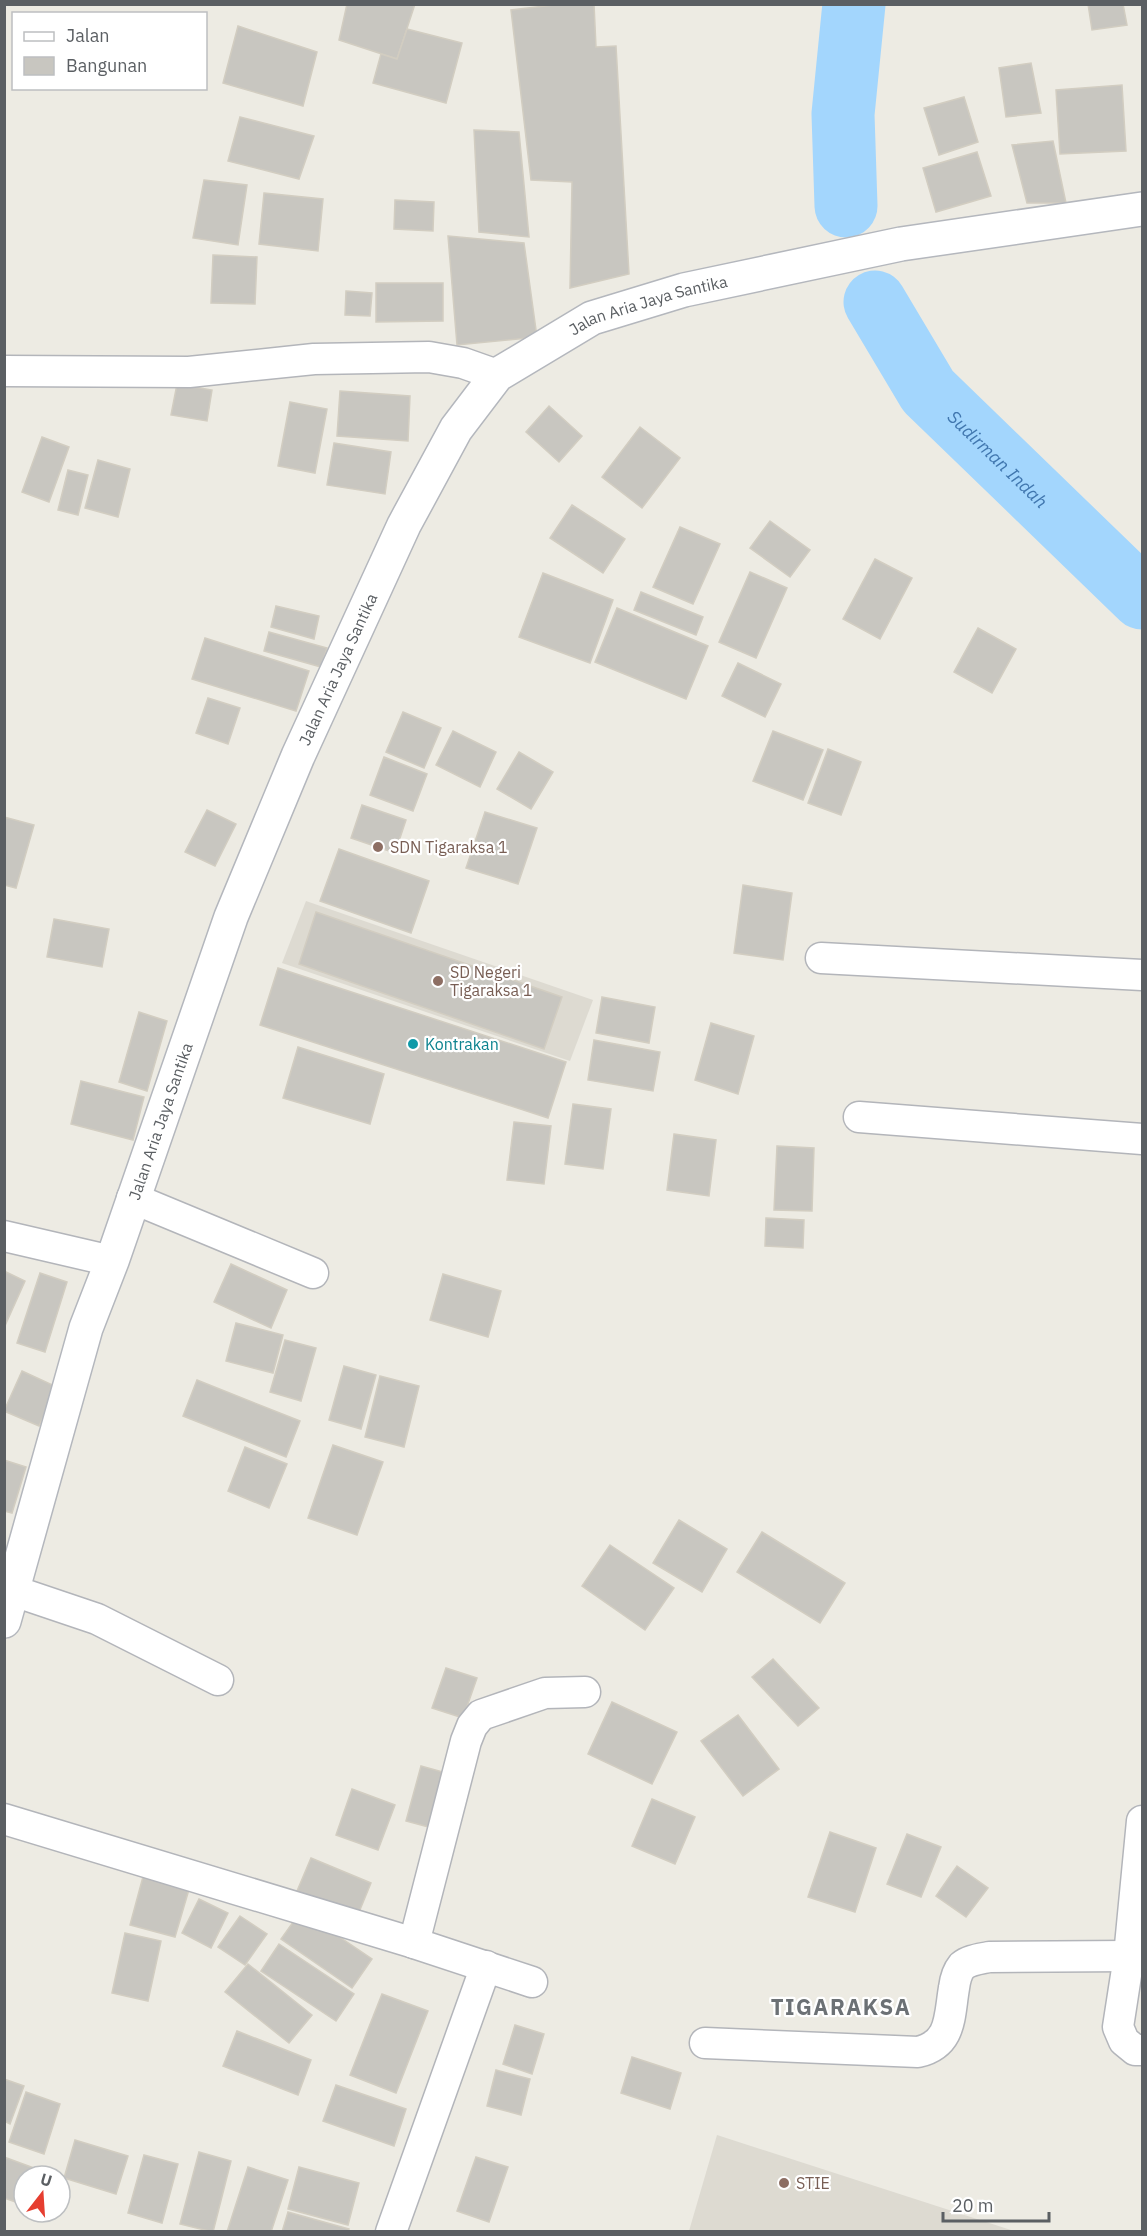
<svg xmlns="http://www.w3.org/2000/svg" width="1147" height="2236" font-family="'IBM Plex Sans',sans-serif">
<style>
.education{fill:#dddad1}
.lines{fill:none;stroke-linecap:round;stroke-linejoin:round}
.river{stroke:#a3d6fd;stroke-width:63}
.building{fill:#c8c6c0;stroke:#d2cdc1;stroke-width:1.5}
.street-casing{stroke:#b3b5ba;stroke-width:33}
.secondary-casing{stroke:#b4b7bd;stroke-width:36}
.street{stroke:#fff;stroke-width:30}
.secondary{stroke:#fff;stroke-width:33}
.education-dot{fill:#8d6e63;stroke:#fff;stroke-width:2}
.culture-dot{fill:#0f9aa8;stroke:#fff;stroke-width:2}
.labels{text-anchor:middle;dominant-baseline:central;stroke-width:4.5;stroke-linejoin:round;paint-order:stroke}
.street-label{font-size:16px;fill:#5b5f63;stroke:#fff}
.education-label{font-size:16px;fill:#785e54;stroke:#fff;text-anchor:start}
.culture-label{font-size:16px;fill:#0d838f;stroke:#fff;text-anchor:start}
.water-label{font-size:18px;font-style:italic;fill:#4177af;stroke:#fff}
.district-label{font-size:22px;font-weight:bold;letter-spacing:1.5px;fill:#6c7175;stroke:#fff}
</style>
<rect width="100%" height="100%" fill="#edebe3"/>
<g class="education">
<polygon points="306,901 593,1000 570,1061 282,963"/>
<polygon points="717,2135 1014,2231 689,2231"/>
</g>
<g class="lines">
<g class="river">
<polyline points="846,206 843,114 854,4"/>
<path id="s1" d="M875,302L928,391L1142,598"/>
</g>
</g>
<g class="building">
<polygon points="347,4 415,4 397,59 339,40"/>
<polygon points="562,4 594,4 596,47 616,46 629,274 570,288 572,182 531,180 511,10"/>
<polygon points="1088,4 1123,4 1127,25 1092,30"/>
<polygon points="238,26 317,52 303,106 223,83"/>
<polygon points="407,29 462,43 446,103 373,83 381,54 397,59"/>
<polygon points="1031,63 1041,113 1006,117 999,68"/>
<polygon points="1122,85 1126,151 1060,154 1056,90"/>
<polygon points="964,97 978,142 939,155 924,108"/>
<polygon points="240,117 314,136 299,179 228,161"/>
<polygon points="474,130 519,132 529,237 479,232"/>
<polygon points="1053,141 1066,203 1027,203 1012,145"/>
<polygon points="977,152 991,196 936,212 923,168"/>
<polygon points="204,180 247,185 238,245 193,238"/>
<polygon points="264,193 323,199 318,251 259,244"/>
<polygon points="395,200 434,202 433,231 394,229"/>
<polygon points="448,236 524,243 537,337 457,345"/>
<polygon points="213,255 257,257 255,304 211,303"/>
<polygon points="376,283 443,283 443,321 376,322"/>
<polygon points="346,291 372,293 370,316 345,315"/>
<polygon points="177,384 212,390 207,421 171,415"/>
<polygon points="340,391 410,396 408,441 337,436"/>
<polygon points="290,402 327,409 315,473 278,466"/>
<polygon points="549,406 582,436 559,462 526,432"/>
<polygon points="640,427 680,458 642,508 602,477"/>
<polygon points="42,437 69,447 49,502 22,492"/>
<polygon points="334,443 391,452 385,494 327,485"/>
<polygon points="98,460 130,469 118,517 85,508"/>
<polygon points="68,470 88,475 78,515 58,510"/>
<polygon points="572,505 625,539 603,573 550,538"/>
<polygon points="770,521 810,550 790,577 750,548"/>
<polygon points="680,527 720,544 693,604 653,587"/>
<polygon points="875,559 912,578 880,639 843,619"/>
<polygon points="750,572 787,588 756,658 719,642"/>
<polygon points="543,573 613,600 590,663 519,637"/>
<polygon points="641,592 703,617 696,635 634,610"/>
<polygon points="276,606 319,616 314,639 271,627"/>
<polygon points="617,608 708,646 686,699 595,662"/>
<polygon points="978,628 1016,649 992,693 954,672"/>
<polygon points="269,632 327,648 321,667 264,651"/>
<polygon points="205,638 309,671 296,711 192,679"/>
<polygon points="738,663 781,684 765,717 722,696"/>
<polygon points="208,698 240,708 228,744 196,733"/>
<polygon points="403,712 441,728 424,768 386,752"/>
<polygon points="453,731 496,752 480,787 436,765"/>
<polygon points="773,731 823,750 803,800 753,781"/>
<polygon points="828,749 861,762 841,815 808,803"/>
<polygon points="519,752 553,772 531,809 497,789"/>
<polygon points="384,757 427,774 413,811 370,795"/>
<polygon points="362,805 406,820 395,853 351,838"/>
<polygon points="207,810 236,824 215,866 185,852"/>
<polygon points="485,812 537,828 518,884 466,868"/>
<polygon points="4,817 34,825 16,888 4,885"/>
<polygon points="339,849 429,881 411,933 320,901"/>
<polygon points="743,885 792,893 783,960 734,953"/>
<polygon points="316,912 562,997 544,1049 299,964"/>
<polygon points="54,919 109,929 102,967 47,957"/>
<polygon points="278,968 566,1062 548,1118 260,1025"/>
<polygon points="602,997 655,1007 649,1043 596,1033"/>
<polygon points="139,1012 167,1021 147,1091 119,1082"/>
<polygon points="711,1023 754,1036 738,1094 695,1080"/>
<polygon points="594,1040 660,1052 653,1091 588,1080"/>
<polygon points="298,1047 384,1074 370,1124 283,1098"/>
<polygon points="81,1081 144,1097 133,1140 71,1124"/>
<polygon points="573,1104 611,1109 603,1169 565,1164"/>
<polygon points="514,1122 551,1126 544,1184 507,1180"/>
<polygon points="674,1134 716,1140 709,1196 667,1190"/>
<polygon points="777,1146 814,1148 812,1211 774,1210"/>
<polygon points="766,1218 804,1220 803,1248 765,1246"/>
<polygon points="231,1264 287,1290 271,1328 214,1302"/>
<polygon points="4,1271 25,1281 4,1328"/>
<polygon points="40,1273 67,1282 45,1352 17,1343"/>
<polygon points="443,1274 501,1291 488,1337 430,1320"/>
<polygon points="236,1323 283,1335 273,1373 226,1361"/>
<polygon points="285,1340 316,1348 301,1401 270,1392"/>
<polygon points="344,1366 376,1375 361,1429 329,1420"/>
<polygon points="22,1371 57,1387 39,1426 4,1411"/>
<polygon points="380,1376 419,1386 404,1447 365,1437"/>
<polygon points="197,1380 300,1421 286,1457 183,1416"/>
<polygon points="333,1445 383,1462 357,1535 308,1518"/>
<polygon points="245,1447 287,1464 269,1508 228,1491"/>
<polygon points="4,1460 26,1467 12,1513 4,1511"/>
<polygon points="679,1520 727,1549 702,1592 653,1563"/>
<polygon points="762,1532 845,1583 820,1623 737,1572"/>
<polygon points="610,1545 674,1588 645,1630 582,1586"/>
<polygon points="773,1659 819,1708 798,1726 752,1677"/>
<polygon points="446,1668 477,1678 463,1718 432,1708"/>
<polygon points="612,1702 677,1732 652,1784 588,1754"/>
<polygon points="738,1715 779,1769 743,1796 701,1741"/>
<polygon points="421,1766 450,1774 436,1829 406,1821"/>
<polygon points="352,1789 395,1805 378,1850 336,1835"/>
<polygon points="652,1799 695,1817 675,1864 632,1846"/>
<polygon points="830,1832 876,1848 855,1912 808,1897"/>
<polygon points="907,1834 941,1847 921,1897 887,1884"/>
<polygon points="311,1858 371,1883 357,1917 297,1891"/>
<polygon points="957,1866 988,1888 966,1917 936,1896"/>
<polygon points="144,1873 190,1886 175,1937 130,1925"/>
<polygon points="199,1899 228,1913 211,1948 182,1933"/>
<polygon points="301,1911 372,1959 352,1988 281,1939"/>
<polygon points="240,1916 267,1934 245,1965 218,1947"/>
<polygon points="125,1933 161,1941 148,2001 112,1993"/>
<polygon points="279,1944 354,1994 336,2021 261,1971"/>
<polygon points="248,1964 312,2015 289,2043 225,1992"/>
<polygon points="382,1994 428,2011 396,2093 350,2075"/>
<polygon points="515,2025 544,2034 532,2074 503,2064"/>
<polygon points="237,2031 311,2060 298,2095 223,2066"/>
<polygon points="632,2057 681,2073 670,2109 621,2093"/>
<polygon points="496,2070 530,2079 521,2115 487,2106"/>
<polygon points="4,2079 24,2086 10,2124 4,2121"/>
<polygon points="336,2085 406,2109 394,2146 323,2121"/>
<polygon points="26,2092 60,2104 44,2154 9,2142"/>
<polygon points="75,2140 128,2156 116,2194 64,2178"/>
<polygon points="199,2152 231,2161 213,2232 180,2224"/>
<polygon points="144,2155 178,2164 162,2223 128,2213"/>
<polygon points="4,2157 42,2171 40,2176 24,2176 24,2205 4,2198"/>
<polygon points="476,2157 508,2167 489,2222 457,2211"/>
<polygon points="248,2167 288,2180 271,2232 227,2232"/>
<polygon points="299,2167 359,2183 348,2225 288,2209"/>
<polygon points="288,2212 349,2229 348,2232 282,2232"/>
</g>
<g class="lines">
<g class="street-casing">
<g id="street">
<polyline points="4,371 189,372 314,359 429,357 463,363 497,375"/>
<polyline points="821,958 1142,975"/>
<polyline points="859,1117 1142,1139"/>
<polyline points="132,1198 313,1273"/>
<polyline points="4,1236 112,1261"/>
<polyline points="14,1591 97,1619 218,1680"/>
<polyline points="4,1819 414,1943 532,1982"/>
<polyline points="1142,1821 1129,1956 1118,2027 1124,2041 1135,2050 1142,2050"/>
<polyline points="414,1943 466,1741 472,1726 481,1715 545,1693 585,1692"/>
<path d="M705,2043L918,2052C952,2044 949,2017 954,1988C955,1980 957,1972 962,1966C969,1960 980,1959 989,1957L1129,1956"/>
<polyline points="391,2232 486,1966"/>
</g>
</g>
<g class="secondary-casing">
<g id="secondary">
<path id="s2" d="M4,1621L86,1328L112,1261L231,917L298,756L404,525L456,429L497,375L592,318L684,290L901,244L1142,209"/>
</g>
</g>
<use href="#street" class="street"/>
<use href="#secondary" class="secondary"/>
</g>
<g class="education-dot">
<circle cx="378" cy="847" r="6"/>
<circle cx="438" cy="981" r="6"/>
<circle cx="784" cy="2183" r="6"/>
</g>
<circle class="culture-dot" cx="413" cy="1044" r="6"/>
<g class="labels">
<g class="street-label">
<text stroke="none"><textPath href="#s2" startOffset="1514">Jalan Aria Jaya Santika</textPath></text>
<text stroke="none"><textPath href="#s2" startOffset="1010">Jalan Aria Jaya Santika</textPath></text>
<text stroke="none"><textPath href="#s2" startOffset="524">Jalan Aria Jaya Santika</textPath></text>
</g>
<g class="education-label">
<text x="390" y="847">SDN Tigaraksa 1</text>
<text x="450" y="972">SD Negeri<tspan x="450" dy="18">Tigaraksa 1</tspan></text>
<text x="796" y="2183">STIE</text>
</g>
<g class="culture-label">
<text x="425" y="1044">Kontrakan</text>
</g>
<g class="water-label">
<text stroke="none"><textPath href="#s1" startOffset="201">Sudirman Indah</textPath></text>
</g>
<g class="district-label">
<text x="841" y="2006">TIGARAKSA</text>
</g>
</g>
<rect width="1147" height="2236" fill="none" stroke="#5b5f63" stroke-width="12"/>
<rect x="12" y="12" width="195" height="78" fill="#ffffff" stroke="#bdbfc1" stroke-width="1.5"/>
<rect x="24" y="32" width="30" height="9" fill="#ffffff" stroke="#bdbfc1" stroke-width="1.5"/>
<text x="66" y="42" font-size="18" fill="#5b5f63">Jalan</text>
<rect x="24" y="57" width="30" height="18" fill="#c8c6c0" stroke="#bdbfc1" stroke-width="1.5"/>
<text x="66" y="72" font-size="18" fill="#5b5f63">Bangunan</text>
<g transform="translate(42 2194) rotate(17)"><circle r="28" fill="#ffffff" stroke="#bdbfc1" stroke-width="1.5"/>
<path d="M0-4.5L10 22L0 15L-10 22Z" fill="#e63e30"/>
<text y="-9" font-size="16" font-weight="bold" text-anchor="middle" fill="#5b5f63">U</text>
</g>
<path d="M943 2212v9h106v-9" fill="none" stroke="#5b5f63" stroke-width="3"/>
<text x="952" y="2212" font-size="18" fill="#5b5f63" stroke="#ffffff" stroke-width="4.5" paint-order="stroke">20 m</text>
</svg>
